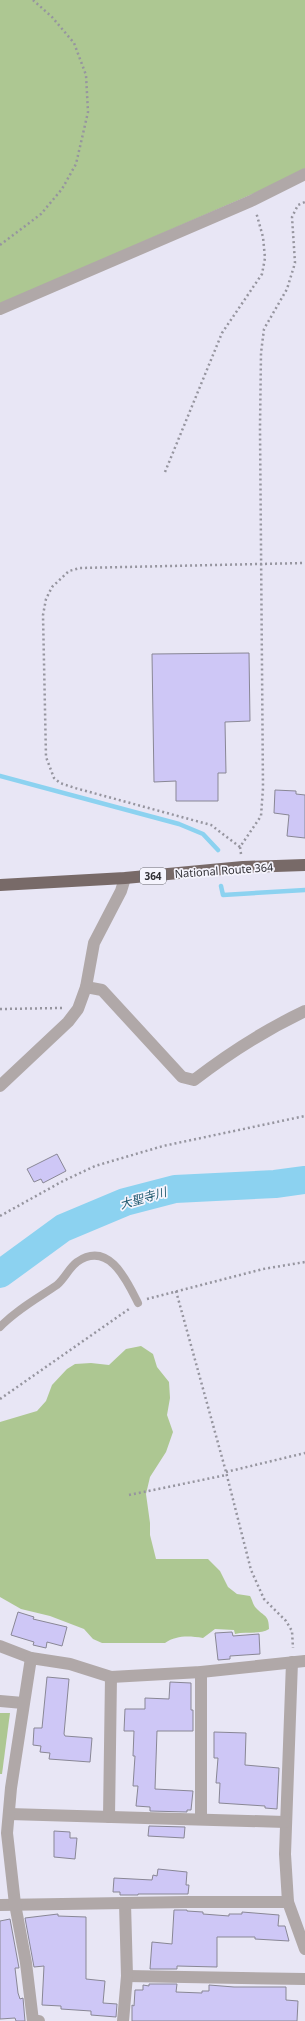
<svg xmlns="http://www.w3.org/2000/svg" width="305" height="2021" font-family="'Noto Sans','Noto Sans JP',sans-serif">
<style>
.green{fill:#adc792}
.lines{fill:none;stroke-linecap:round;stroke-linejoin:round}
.stream{stroke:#8cd2f0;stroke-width:4.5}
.river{stroke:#8cd2f0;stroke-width:28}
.building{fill:#cec7f6;stroke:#898795}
.path{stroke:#96959f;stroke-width:2.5;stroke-dasharray:2 3;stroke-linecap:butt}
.service{stroke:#b0a8a8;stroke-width:8}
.minor{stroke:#b0a8a8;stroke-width:12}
.trunk{stroke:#786a68;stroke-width:12}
.labels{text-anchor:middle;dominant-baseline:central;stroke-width:3.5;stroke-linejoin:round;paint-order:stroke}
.shield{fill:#f5f4fd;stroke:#6b6a70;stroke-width:1}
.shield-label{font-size:10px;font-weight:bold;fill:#302f34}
.street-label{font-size:11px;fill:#302f34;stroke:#f5f4fd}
.water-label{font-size:12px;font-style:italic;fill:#255c71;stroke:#f5f4fd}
</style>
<rect width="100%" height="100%" fill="#e8e6f5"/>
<g class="green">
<polygon points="0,0 305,0 305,168 287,179 0,304"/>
<path d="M141,1346L153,1354L157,1367L169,1382L170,1398L167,1415L173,1432L166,1452L150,1477L146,1494L150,1523V1535L156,1559H208L220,1571L228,1587L237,1594L250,1596C252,1599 253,1605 256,1608C264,1617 269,1614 269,1629C260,1635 246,1631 235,1634L234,1630L215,1629L203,1638C189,1636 177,1635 165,1643H102L93,1639L84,1629L50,1616L21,1609L0,1597V1422L37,1411L46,1401L52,1385L67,1369L75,1364L91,1363L109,1365L126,1349Z"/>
<polygon points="0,1713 10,1713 2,1774 0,1774"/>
</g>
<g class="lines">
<g class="stream">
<polyline points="0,776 179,824 203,834 218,850"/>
<polyline points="221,886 223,895 305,890"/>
</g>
<polyline class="river" points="0,1274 63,1228 125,1202 175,1189 275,1184 305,1180"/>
</g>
<g class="building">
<polygon points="249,653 250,721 225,722 226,773 218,773 218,801 176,801 176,781 154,782 152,654"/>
<polygon points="275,790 296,791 296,794 305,795 305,838 287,836 289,815 274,813"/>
<polygon points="57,1154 66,1171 43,1183 41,1179 34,1182 27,1169"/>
<polygon points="18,1612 34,1617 33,1619 67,1627 62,1646 47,1642 46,1648 33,1645 34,1642 11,1635"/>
<polygon points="232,1632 233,1636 259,1634 260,1654 230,1656 230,1659 218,1660 215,1633"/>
<polygon points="47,1677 69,1679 64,1734 65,1736 92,1738 90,1762 49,1759 50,1753 40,1752 41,1746 33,1745 34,1728 42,1728"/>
<polygon points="170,1682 191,1683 191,1710 193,1710 193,1731 157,1731 155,1789 193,1791 191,1810 187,1810 187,1812 150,1811 150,1807 136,1806 138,1786 133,1786 135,1756 133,1756 134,1731 124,1731 125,1709 145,1709 145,1698 169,1699"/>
<polygon points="214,1732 246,1733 245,1765 279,1768 277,1809 265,1808 265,1806 219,1803 220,1783 216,1783 218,1758 214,1758"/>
<polygon points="149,1826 185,1827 184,1838 148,1836"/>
<polygon points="54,1831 70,1832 70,1838 77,1838 75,1859 54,1857"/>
<polygon points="158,1869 187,1872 186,1885 189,1885 188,1894 138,1894 138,1895 120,1895 120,1892 113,1892 114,1878 152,1880 153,1875 157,1876"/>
<polygon points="174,1910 187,1910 187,1911 203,1912 203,1914 229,1916 229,1914 242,1914 242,1912 279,1915 278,1926 285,1926 289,1941 255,1939 255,1937 217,1937 217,1967 177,1966 177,1969 150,1969 152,1942 172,1944"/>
<polygon points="58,1914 58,1916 86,1917 86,1979 105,1981 103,2003 117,2004 116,2017 91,2015 91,2011 61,2009 61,2006 42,2005 44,1966 34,1967 25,1918"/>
<polygon points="10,1919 19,1968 15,1968 18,1993 20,1999 23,1998 25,2021 16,2021 15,2018 0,2019 0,1921"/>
<polygon points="149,1984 177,1984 176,1992 202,1993 202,1991 209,1991 209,1985 234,1987 286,1987 286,2000 298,2001 297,2021 132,2021 132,2005 134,2006 135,1990 143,1990 143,1985 149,1986"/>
</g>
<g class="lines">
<g class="path">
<polyline points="0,245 41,214 62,189 76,164 88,112 86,75 74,43 52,17 33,0"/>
<polyline points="165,472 222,333 262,274 265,258 263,237 256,212"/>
<polyline points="240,847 211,825 75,788 60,783 54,778 46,757 43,615 46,599 52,587 69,571 80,568 305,563"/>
<polyline points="241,854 240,847 261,816 263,788 260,428 261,353 264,329 287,289 295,263 292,217 298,205 305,202"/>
<polyline points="0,1009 62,1008"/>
<polyline points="0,1216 63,1181 95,1166 163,1146 305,1116"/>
<polyline points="176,1291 226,1472 251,1570 264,1599 286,1621 292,1631 293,1648"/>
<polyline points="147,1299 263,1269 305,1262"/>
<polyline points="0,1399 129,1309"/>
<polyline points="226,1472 305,1453"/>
<polyline points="129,1495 226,1475"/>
</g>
<path class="service" d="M0,1327C16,1310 38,1298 57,1285C65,1278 69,1268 77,1262C109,1240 127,1281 138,1303"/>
<g class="minor">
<polyline points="0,309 251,201 305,174"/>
<path d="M86,987L102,990L182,1077L194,1080C229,1053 265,1030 305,1011"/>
<polyline points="0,1086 68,1022 78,1009 86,987 94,943 121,891 125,878"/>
<polyline points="0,1646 31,1658"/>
<polyline points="292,1662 285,1854 288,1902 305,1949"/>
<polyline points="0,1701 23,1703"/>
<polyline points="9,1814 285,1822"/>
<polyline points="109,1817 111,1677"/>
<polyline points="201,1819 201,1672"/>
<polyline points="0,1905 187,1902 288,1902"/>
<polyline points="127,1976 305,1979"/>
<polyline points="39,2021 33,2021 26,1963 15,1904 7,1833 11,1788 31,1658 70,1664 111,1677 201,1672 305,1661"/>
<polyline points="123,2021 127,1976 125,1903"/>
</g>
<polyline class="trunk" points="0,885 125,878 243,867 305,865"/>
</g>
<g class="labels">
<rect class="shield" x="140" y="868" width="26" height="16" rx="3"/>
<g class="shield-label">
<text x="153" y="876">364</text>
</g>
<g class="street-label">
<text transform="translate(224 870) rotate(-4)">National Route 364</text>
</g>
<g class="water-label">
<text transform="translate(143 1198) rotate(-16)">大聖寺川</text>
</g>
</g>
</svg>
